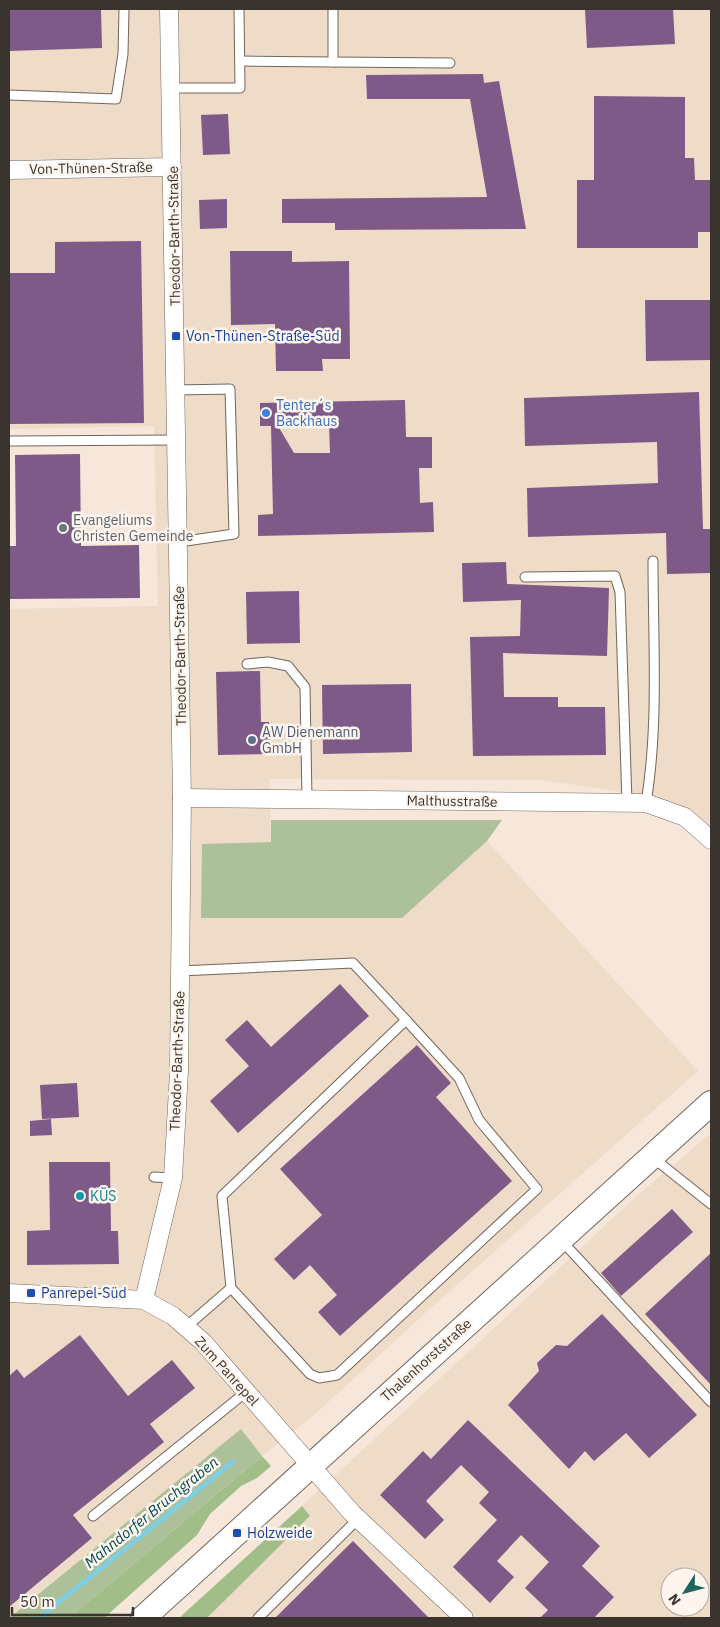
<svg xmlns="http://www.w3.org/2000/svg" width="720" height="1627" font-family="'IBM Plex Sans',sans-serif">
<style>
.built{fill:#eedbc8;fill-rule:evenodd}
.green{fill:#acc199}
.forest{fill:#a1bd88}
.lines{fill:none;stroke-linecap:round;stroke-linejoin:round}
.stream{stroke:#81cee0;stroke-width:5}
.building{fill:#7d5a87;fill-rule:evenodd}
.lane-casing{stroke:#72665b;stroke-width:11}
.street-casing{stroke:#72665b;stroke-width:19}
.secondary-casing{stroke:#72665b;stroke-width:26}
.lane{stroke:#fff;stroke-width:9}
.street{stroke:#fff;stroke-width:18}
.secondary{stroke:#fff;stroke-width:24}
.transit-dot{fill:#1a4fb4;stroke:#fef6ee;stroke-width:2}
.shop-dot{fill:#3f7fe0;stroke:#fef6ee;stroke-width:2}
.worship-dot{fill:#6b7280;stroke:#fef6ee;stroke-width:2}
.service-dot{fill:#5c6f8a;stroke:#fef6ee;stroke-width:2}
.culture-dot{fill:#0f9aa8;stroke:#fef6ee;stroke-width:2}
.labels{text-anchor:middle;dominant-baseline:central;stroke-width:5;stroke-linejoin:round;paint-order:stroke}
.street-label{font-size:14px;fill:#3a342f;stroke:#fef6ee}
.transit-label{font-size:14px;fill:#164399;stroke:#fef6ee;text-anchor:start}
.shop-label{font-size:14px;fill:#366cbe;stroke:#fef6ee;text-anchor:start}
.worship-label{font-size:14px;fill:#5b616d;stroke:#fef6ee;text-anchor:start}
.service-label{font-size:14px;fill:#4e5e75;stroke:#fef6ee;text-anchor:start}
.culture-label{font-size:14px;fill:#0d838f;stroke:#fef6ee;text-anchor:start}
.water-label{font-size:15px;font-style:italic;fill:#004955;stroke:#fef6ee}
</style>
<rect width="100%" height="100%" fill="#f6e7da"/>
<g class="built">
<polygon points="9,9 711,9 711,831 688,809 651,796 542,780 269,779 271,842 202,845 201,918 402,918 487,841 698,1071 432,1307 314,1415 262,1456 241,1430 9,1617 9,609 158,606 154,426 9,429"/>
<path d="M711,1133V1618H207L310,1517L302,1506L637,1196ZM670,1577H700V1607H670Z"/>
</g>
<g class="green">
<polygon points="271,820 502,820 487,841 402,918 201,918 202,844 271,842"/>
<polygon points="241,1429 262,1456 69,1618 9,1618"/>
</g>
<g class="forest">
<polygon points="262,1456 271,1466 257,1478 241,1486 210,1514 197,1535 104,1618 69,1618"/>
<polygon points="302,1506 310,1516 207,1618 179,1618"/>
</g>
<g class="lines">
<polyline class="stream" points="39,1618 233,1462"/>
</g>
<g class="building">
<polygon points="9,9 101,9 102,48 9,51"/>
<polygon points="585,9 673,9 675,44 587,48"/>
<polygon points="483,74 484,83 499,81 526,229 335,230 335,223 282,223 282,199 487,197 470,99 367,99 366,75"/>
<polygon points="594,96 685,97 685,158 694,158 695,180 711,180 711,232 698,232 698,248 577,248 577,180 594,180"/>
<polygon points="228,114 230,154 203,155 201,115"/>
<polygon points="227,199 227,228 200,229 199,200"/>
<polygon points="141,241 144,423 9,424 9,273 55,273 55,242"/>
<polygon points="230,251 292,251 292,262 349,261 350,359 322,359 323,371 276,371 275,324 231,325"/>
<polygon points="645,300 711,300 711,360 646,361"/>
<polygon points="699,392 703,529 711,529 711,573 667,574 666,533 528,537 527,488 658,483 657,442 525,446 524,398"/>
<path d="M405,400L406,437H432V468H419L420,503L433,502L434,532L258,536V515L273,514L271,426H260V403ZM329,425L330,453H294L278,426Z"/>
<polygon points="80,454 81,546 139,545 140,598 9,599 9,546 16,546 15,455"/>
<polygon points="506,562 507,584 609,588 607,656 503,653 504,697 558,697 558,707 605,707 606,755 473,756 470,637 520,636 521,600 463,602 462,563"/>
<polygon points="299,591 300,643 247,644 246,592"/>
<polygon points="260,671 261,722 269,722 270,754 218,755 216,672"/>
<polygon points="411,684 412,752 323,754 322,685"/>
<polygon points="340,984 369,1016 238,1133 210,1101 249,1066 225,1040 247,1020 271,1047"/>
<polygon points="417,1045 451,1083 436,1097 512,1181 340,1336 318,1312 337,1295 310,1265 294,1280 274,1259 322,1215 280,1169"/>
<polygon points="77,1083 79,1117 42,1119 40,1085"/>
<polygon points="51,1119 52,1135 30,1136 30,1121"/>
<polygon points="49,1162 110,1162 111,1231 118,1231 119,1264 27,1265 27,1231 50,1230"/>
<polygon points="672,1209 693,1232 621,1296 601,1273"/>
<polygon points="711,1253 711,1385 645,1314"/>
<polygon points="602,1314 697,1415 649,1458 626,1433 594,1461 585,1451 569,1469 508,1405 539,1371 537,1363 556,1345 567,1346"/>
<polygon points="80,1335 128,1396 172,1360 195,1388 150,1424 164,1442 73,1515 92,1538 9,1607 9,1376 17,1369 24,1378"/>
<polygon points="468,1420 600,1546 582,1566 614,1597 594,1618 540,1618 548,1610 525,1588 549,1562 521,1535 497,1561 514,1577 490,1603 453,1567 497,1520 479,1503 489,1492 461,1465 426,1501 444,1520 425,1539 380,1495 423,1451 431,1459"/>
<polygon points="353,1541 429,1618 275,1618"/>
</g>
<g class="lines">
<g class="lane-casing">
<g id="lane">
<polyline points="240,61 333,62 333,9"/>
<polyline points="333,62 450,63"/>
<polyline points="171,88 240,88 239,9"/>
<polyline points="9,95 116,99 123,54 124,9"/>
<polyline points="176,390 230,389 234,534 179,542"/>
<polyline points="9,441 177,440"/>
<polyline points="525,577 615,576 620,592 627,802"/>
<polyline points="247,664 268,662 288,666 305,687 307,799"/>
<path d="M646,803C659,724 653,641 653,561"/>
<polyline points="180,971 353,963 406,1020"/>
<polyline points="652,1157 711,1204"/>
<polyline points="154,1177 173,1178"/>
<polyline points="560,1239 711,1402"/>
<polyline points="186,1327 231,1288 310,1374 319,1378 337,1375 537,1189 479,1120 459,1078 406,1020 222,1196 231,1288"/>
<polyline points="93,1516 246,1392"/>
<polyline points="258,1618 358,1519"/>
</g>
</g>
<g class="street-casing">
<g id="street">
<polyline points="9,170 172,167"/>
<polyline points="182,798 646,803 685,817 711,840"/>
<polyline points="9,1293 144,1300 173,1316 203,1342 352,1513 464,1618"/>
<polyline points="144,1300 173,1178 179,1071 182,798 169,9"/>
</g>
</g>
<g class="secondary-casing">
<polyline id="secondary" points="143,1618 711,1103"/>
</g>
<use href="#lane" class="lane"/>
<use href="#street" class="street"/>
<use href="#secondary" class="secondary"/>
</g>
<g class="transit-dot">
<rect x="171" y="331" width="10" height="10" rx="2.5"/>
<rect x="26" y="1288" width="10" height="10" rx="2.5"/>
<rect x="232" y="1528" width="10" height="10" rx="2.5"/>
</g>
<circle class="shop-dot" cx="266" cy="413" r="5"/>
<circle class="worship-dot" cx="63" cy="528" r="5"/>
<circle class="service-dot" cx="252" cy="740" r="5"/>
<circle class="culture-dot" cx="80" cy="1196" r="5"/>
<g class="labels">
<g class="street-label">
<text transform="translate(91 168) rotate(-1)">Von-Thünen-Straße</text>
<text transform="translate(174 236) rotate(-91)">Theodor-Barth-Straße</text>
<text transform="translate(180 656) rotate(-91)">Theodor-Barth-Straße</text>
<text transform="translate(452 801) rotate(1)">Malthusstraße</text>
<text transform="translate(177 1061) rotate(-88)">Theodor-Barth-Straße</text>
<text transform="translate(426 1360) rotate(-42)">Thalenhorststraße</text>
<text transform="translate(227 1371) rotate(48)">Zum Panrepel</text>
</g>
<g class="transit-label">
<text x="186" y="336">Von-Thünen-Straße-Süd</text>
<text x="41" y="1293">Panrepel-Süd</text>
<text x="247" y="1533">Holzweide</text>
</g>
<g class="shop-label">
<text x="276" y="405">Tenter´s<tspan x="276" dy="16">Backhaus</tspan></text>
</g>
<g class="worship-label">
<text x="73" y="520">Evangeliums<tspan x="73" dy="16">Christen Gemeinde</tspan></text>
</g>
<g class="service-label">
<text x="262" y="732">AW Dienemann<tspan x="262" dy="16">GmbH</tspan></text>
</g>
<g class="culture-label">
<text x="90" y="1196">KÜS</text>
</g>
<g class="water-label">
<text transform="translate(151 1512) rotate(-39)">Mahndorfer Bruchgraben</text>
</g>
</g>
<rect width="720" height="1627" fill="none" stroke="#3a342f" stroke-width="20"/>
<g transform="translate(685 1592) rotate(234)"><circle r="24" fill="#fef6ee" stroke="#b0a8a2"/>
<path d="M0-4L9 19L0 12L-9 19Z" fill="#1f675c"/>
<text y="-8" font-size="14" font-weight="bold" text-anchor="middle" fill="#3a342f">N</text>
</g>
<path d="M12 1607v8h121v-8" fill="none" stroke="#3a342f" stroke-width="2.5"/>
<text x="20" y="1607" font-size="15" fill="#3a342f" stroke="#fef6ee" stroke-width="4" paint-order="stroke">50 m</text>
</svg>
